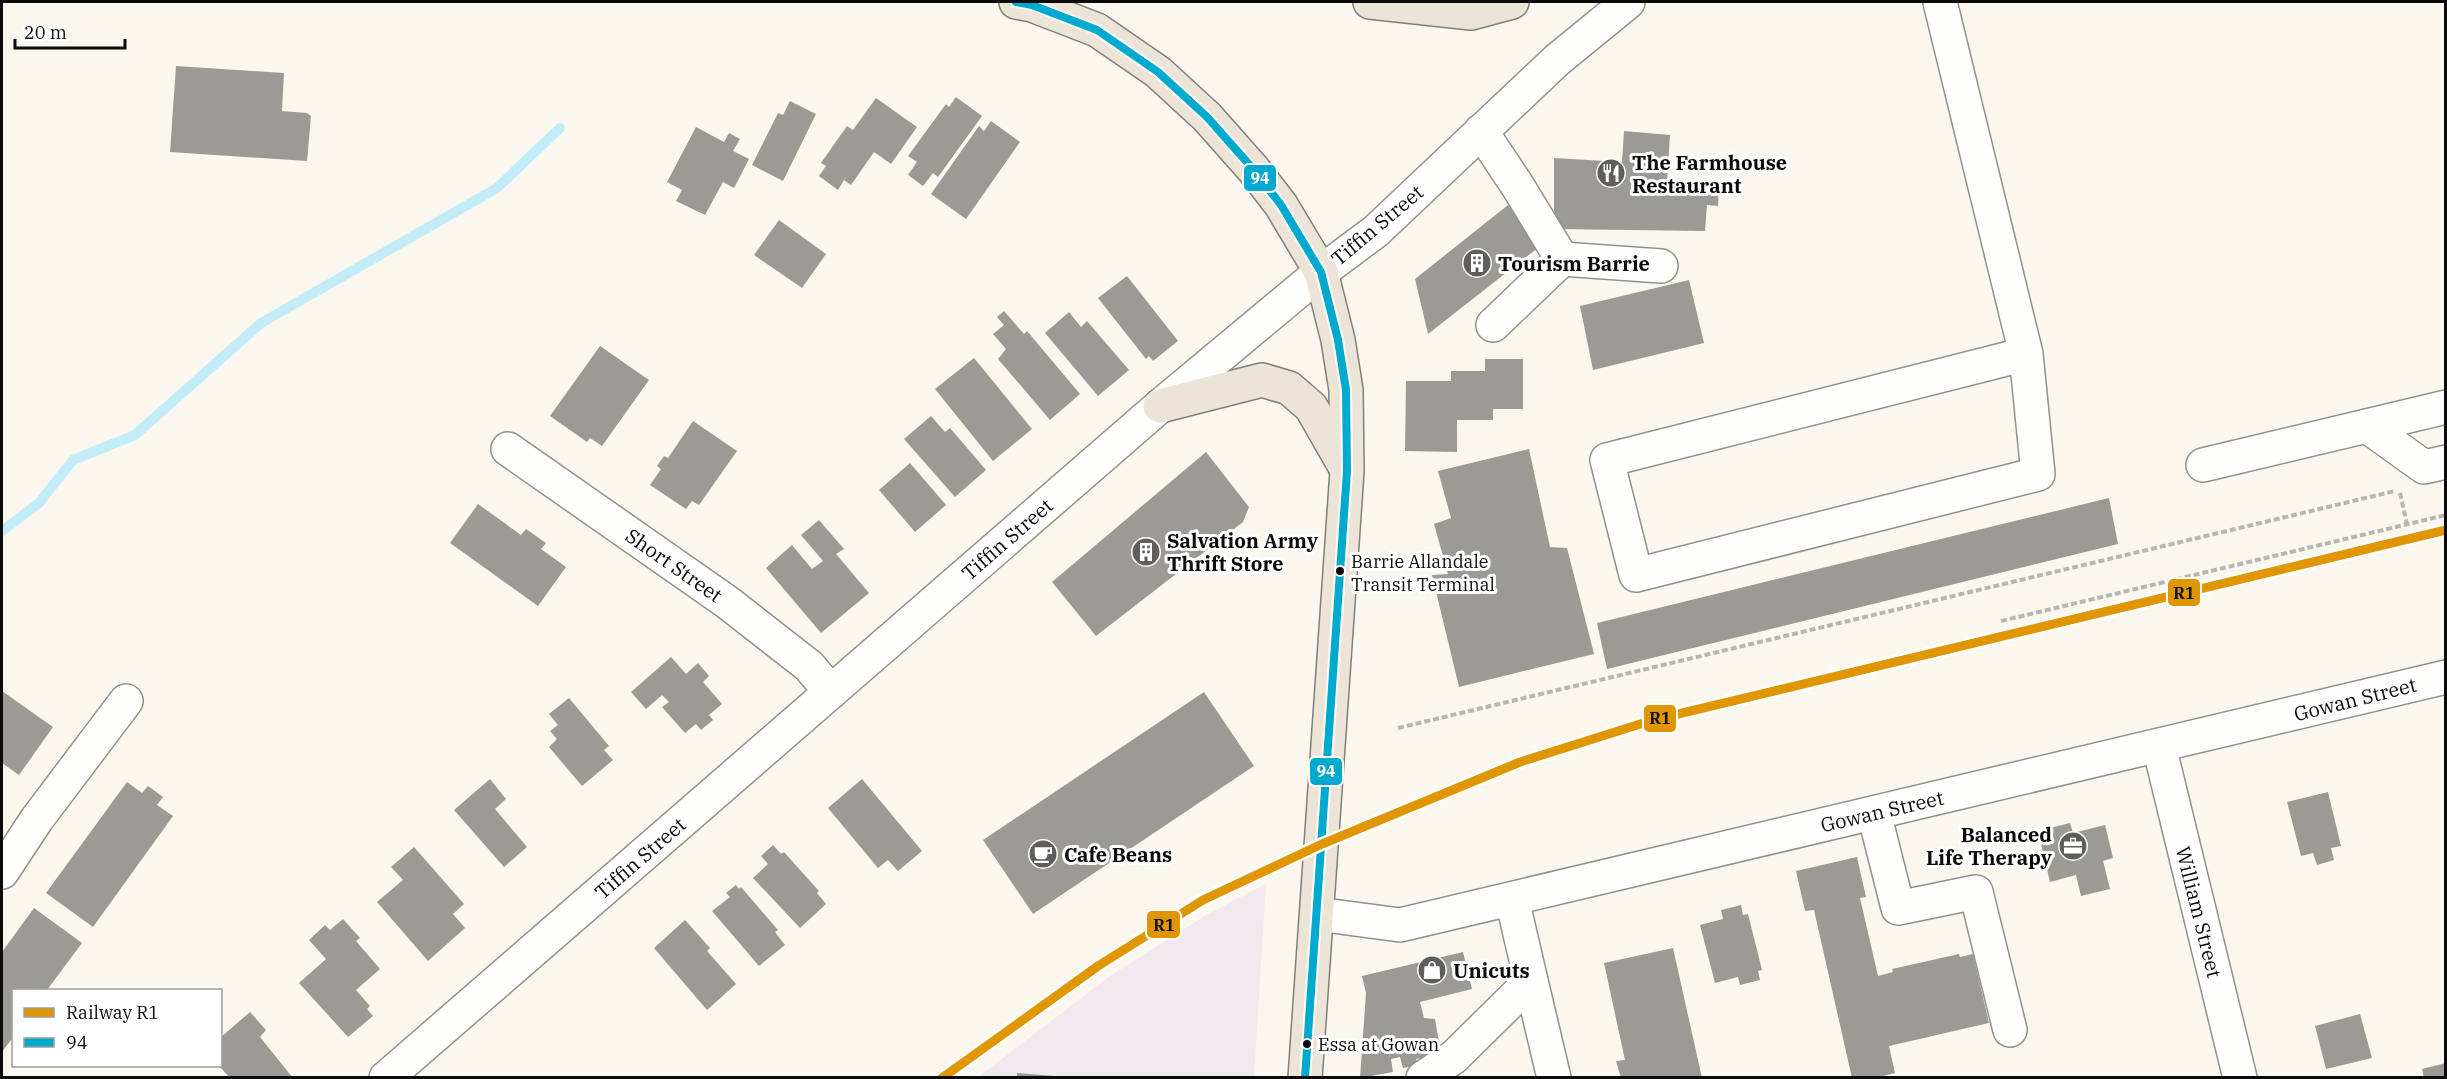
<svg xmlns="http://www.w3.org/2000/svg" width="2447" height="1079" font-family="'IBM Plex Serif',serif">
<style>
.industrial{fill:#f0e9ed}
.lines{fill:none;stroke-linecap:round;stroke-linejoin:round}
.stream{stroke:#c2ecf7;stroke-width:10}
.building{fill:#9c9a95}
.minor-casing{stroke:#93918e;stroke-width:36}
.major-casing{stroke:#807f7b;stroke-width:36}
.path{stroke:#b7b6b5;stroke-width:4;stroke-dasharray:6 3;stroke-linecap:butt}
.minor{stroke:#fefefd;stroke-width:33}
.major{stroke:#ece4d6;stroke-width:33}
.bus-1-casing{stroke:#fff;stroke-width:12}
.bus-1{stroke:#00a9ce;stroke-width:8}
.rail-1-casing{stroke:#fff;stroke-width:14}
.rail-1{stroke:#df9601;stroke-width:9}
.bus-dot{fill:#0b0b0b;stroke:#fff;stroke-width:2}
.labels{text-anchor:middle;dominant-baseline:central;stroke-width:6;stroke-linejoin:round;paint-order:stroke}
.bus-label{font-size:18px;fill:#0b0b0b;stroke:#fff;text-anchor:start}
.poi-label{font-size:20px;font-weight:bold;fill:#0b0b0b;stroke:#fff;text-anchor:start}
.street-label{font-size:20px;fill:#0b0b0b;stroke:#fff}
.line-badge{stroke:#fff;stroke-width:2}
.badge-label{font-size:16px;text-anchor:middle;font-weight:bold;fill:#fff}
.pale-badge-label{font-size:16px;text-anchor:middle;font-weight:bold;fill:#111}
</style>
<rect width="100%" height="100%" fill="#faf7ef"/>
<polygon class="industrial" points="1266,884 1254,1077 977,1078 1110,976 1208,914"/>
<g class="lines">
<polyline class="stream" points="2,531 39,503 73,460 135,435 261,323 497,188 560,128"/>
</g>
<g class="building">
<polygon points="176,66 284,73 282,111 307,113 311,116 307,161 170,152"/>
<polygon points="956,97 982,116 938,177 933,173 923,186 908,175 917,162 908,156 946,104 949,107"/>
<polygon points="876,98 917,127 891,164 874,152 851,185 844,180 838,190 819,176 826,166 821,163 847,126 853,130"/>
<polygon points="790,101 816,114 783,181 752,165 778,113 783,115"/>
<polygon points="991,121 1020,142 966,219 931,194 979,126 984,131"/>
<polygon points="696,127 724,142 729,133 740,139 733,151 749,159 734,188 723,182 705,215 676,201 682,190 667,182"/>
<polygon points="1624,131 1670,135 1667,183 1719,186 1718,206 1707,205 1705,231 1554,229 1554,158 1622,162"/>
<polygon points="1508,205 1539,247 1428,334 1415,279"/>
<polygon points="779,220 826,254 802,288 754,255"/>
<polygon points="1127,276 1178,341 1153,361 1149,356 1146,359 1098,298"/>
<polygon points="1689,280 1704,343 1593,370 1580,306"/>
<polygon points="1004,311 1024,334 1027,331 1080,394 1050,420 998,359 1006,349 993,334 1004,325 997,317"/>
<polygon points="1069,312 1081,327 1087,321 1129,370 1098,396 1045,333"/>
<polygon points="600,346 649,380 602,446 590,438 587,442 550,416"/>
<polygon points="974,358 1032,429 993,461 935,389"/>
<polygon points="1485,359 1523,359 1523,409 1493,409 1493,420 1457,420 1457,452 1405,451 1406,381 1451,381 1451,371 1485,371"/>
<polygon points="931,416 945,432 950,428 986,470 955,497 904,439"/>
<polygon points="693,421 737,451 699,505 692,501 686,509 650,485 661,469 657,466 664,456 668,458"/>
<polygon points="1529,449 1550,547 1567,548 1594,654 1459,687 1432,575 1448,574 1434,524 1451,518 1438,471"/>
<polygon points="1206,452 1249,507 1243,522 1096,636 1052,582"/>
<polygon points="910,463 946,505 915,532 879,490"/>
<polygon points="2109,498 2118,544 1607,669 1597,623"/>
<polygon points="478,504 521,535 526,529 546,543 541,549 566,567 538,606 450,543"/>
<polygon points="819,520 844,549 836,554 869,593 821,633 766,568 792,545 812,569 823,561 801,535"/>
<polygon points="671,657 686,674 698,663 709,676 703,682 722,704 709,715 713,720 701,730 696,724 685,733 662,707 669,702 662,695 646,709 631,692"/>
<polygon points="2,691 53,727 19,775 2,763"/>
<polygon points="1204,692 1254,766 1033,914 983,840"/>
<polygon points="569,698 609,746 604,750 613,760 582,786 549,747 557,739 550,731 558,725 549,714"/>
<polygon points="490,779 506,799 495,809 527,847 504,867 454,810"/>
<polygon points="862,779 922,851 898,871 888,860 878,868 828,808"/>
<polygon points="127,782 142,793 148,786 163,797 157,805 173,816 93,927 46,893"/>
<polygon points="2328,792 2341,846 2331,848 2334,860 2317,865 2313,853 2301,856 2287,802"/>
<polygon points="2070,823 2073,833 2105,825 2113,858 2103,861 2110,889 2081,896 2076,875 2050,882 2038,831"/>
<polygon points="773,845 781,854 784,852 819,891 817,893 826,904 800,928 753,878 768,864 761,856"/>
<polygon points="414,847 464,904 453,914 465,928 428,961 377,902 403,880 391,867"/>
<polygon points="1857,857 1866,897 1860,898 1878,976 1893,972 1892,969 1959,954 1960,957 1973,954 1989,1023 1889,1046 1895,1073 1875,1078 1852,1078 1814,910 1805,911 1796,871"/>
<polygon points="736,885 739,889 741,887 778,930 775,932 785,945 759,966 712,911 730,897 726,893"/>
<polygon points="1741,905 1743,915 1748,914 1762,970 1758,971 1760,980 1740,985 1738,977 1715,983 1700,925 1723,919 1721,910"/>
<polygon points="34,908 82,943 47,990 14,990 14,1036 2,1052 2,952"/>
<polygon points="343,919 360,938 356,941 380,969 356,990 370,1006 367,1009 373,1016 348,1037 299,983 326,959 309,940 325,925 330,930"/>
<polygon points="685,920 710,948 707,951 736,984 707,1010 654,948"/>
<polygon points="1673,948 1702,1078 1621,1078 1616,1061 1625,1060 1604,963"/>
<polygon points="1463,952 1472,989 1420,1002 1424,1018 1435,1019 1440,1048 1432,1050 1433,1056 1416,1059 1418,1065 1403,1068 1400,1057 1391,1059 1393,1072 1360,1078 1366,993 1362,976"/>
<polygon points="250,1012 266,1030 260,1037 293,1078 230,1078 220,1067 220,1038"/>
<polygon points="2360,1014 2372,1058 2326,1069 2315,1026"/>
<polygon points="2446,1063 2446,1078 2424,1078 2422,1069"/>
<polygon points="1017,1073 1055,1076 1054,1078 1017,1078"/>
</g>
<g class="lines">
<g class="minor-casing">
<g id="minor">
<polyline points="1940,2 2026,354 2038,474 1636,575 1607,460 2026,354"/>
<polyline points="1481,131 1517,185 1562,259 1493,325"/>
<polyline points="1562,259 1661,266"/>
<polyline points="2367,426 2424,467 2446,462"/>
<polyline points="508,449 727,602 809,666 831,692"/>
<polyline points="2203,465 2446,407"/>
<polyline points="2159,746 2240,1078"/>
<polyline points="1874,813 1898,908 1976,892 2010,1030"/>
<polyline points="2,872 37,819 126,701"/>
<polyline points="1317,914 1400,925 2446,677"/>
<polyline points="1531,981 1554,1078"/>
<polyline points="386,1078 1160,406 1321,272 1376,231 1557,60 1628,2"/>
<polyline points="1423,1078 1454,1057 1531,981 1512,899"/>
</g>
</g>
<g class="major-casing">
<g id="major">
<polyline points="1016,2 1032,5 1097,30 1158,72 1207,117 1254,170 1281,205 1321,272 1338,340 1346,390 1347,471 1305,1078"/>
<polyline points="1370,2 1471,13 1512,2"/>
<polyline points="1160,406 1262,380 1289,388 1311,407 1346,468"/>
</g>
</g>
<g class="path">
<polyline points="2400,493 2407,524"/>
<polyline points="2001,621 2446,515"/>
<polyline points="1398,728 2395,491"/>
</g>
<use href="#minor" class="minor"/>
<use href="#major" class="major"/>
<g class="bus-1-casing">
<polyline id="bus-1" points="1016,2 1032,5 1097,30 1158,72 1207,117 1254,170 1281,205 1321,272 1338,340 1346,390 1347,471 1305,1078"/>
</g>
<use href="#bus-1" class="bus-1"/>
<g class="rail-1-casing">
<polyline id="rail-1" points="942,1078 1098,966 1203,900 1322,844 1520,762 1653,720 2446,530"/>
</g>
<use href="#rail-1" class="rail-1"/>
</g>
<defs>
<g id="restaurant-disc" transform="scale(1.5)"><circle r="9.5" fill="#5f5e5b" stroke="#fff"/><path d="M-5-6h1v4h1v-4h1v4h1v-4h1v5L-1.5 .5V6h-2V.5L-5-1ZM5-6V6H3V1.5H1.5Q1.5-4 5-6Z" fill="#fff"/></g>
<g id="building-disc" transform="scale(1.5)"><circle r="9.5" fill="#5f5e5b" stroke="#fff"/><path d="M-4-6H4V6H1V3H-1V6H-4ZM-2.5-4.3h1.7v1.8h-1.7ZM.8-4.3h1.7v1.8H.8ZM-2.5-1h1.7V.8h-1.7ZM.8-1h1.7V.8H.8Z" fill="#fff"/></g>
<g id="office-disc" transform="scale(1.5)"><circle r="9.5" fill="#5f5e5b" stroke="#fff"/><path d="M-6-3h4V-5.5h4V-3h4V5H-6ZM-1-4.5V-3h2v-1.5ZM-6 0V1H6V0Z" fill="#fff"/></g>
<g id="cafe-disc" transform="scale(1.5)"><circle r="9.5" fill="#5f5e5b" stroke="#fff"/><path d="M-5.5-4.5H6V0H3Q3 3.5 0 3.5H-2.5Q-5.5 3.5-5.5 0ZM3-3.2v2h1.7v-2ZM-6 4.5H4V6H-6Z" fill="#fff"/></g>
<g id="shop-disc" transform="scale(1.5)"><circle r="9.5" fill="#5f5e5b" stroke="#fff"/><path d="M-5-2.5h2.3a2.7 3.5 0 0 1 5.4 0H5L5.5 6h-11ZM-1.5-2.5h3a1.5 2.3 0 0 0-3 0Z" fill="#fff"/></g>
</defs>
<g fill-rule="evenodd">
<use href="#restaurant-disc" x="1611" y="173"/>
<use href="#building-disc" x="1477" y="263"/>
<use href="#building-disc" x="1146" y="552"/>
<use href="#office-disc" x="2073" y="846"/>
<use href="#cafe-disc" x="1043" y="854"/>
<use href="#shop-disc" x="1432" y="970"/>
</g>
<g class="bus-dot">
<circle cx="1340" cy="571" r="5"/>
<circle cx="1307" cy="1044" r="5"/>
</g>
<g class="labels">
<g class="bus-label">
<text x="1351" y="561">Barrie Allandale<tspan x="1351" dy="23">Transit Terminal</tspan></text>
<text x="1318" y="1044">Essa at Gowan</text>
</g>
<g class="poi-label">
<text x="1632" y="162">The Farmhouse<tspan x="1632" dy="23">Restaurant</tspan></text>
<text x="1498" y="263">Tourism Barrie</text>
<text x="1167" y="540">Salvation Army<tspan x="1167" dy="23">Thrift Store</tspan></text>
<text x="2052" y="834" text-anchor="end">Balanced<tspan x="2052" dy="23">Life Therapy</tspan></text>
<text x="1064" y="854">Cafe Beans</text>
<text x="1453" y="970">Unicuts</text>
</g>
<g class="street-label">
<text transform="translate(1377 225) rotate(-40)">Tiffin Street</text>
<text transform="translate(1007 539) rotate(-41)">Tiffin Street</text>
<text transform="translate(674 565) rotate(35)">Short Street</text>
<text transform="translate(2355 699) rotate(-14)">Gowan Street</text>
<text transform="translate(1882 811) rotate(-13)">Gowan Street</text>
<text transform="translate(640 858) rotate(-41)">Tiffin Street</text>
<text transform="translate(2199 912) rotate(76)">William Street</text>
</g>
</g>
<g class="line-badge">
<rect x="1243" y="164" width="34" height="28" rx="6" fill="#00a9ce"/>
<rect x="2167" y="578" width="34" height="29" rx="6" fill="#df9601"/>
<rect x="1643" y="704" width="34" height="29" rx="6" fill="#df9601"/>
<rect x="1309" y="757" width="34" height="29" rx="6" fill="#00a9ce"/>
<rect x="1146" y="910" width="35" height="29" rx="6" fill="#df9601"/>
</g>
<g class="badge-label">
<text x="1260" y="184">94</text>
<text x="1326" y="777">94</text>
</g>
<g class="pale-badge-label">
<text x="2184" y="599">R1</text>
<text x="1660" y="724">R1</text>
<text x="1164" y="931">R1</text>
</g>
<rect width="2447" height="1079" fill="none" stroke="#0b0b0b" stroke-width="6"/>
<rect x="12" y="989" width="210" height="78" fill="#ffffff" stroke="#9d9d9d" stroke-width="1.5"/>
<rect x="24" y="1008" width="30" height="9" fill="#df9601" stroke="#9d9d9d" stroke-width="1.5"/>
<text x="66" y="1019" font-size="18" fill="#0b0b0b">Railway R1</text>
<rect x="24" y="1038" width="30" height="9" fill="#00a9ce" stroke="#9d9d9d" stroke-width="1.5"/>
<text x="66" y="1049" font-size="18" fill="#0b0b0b">94</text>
<path d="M15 39v9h110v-9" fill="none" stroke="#0b0b0b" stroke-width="3"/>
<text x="24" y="39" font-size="18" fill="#0b0b0b" stroke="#ffffff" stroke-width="4.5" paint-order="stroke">20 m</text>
</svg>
